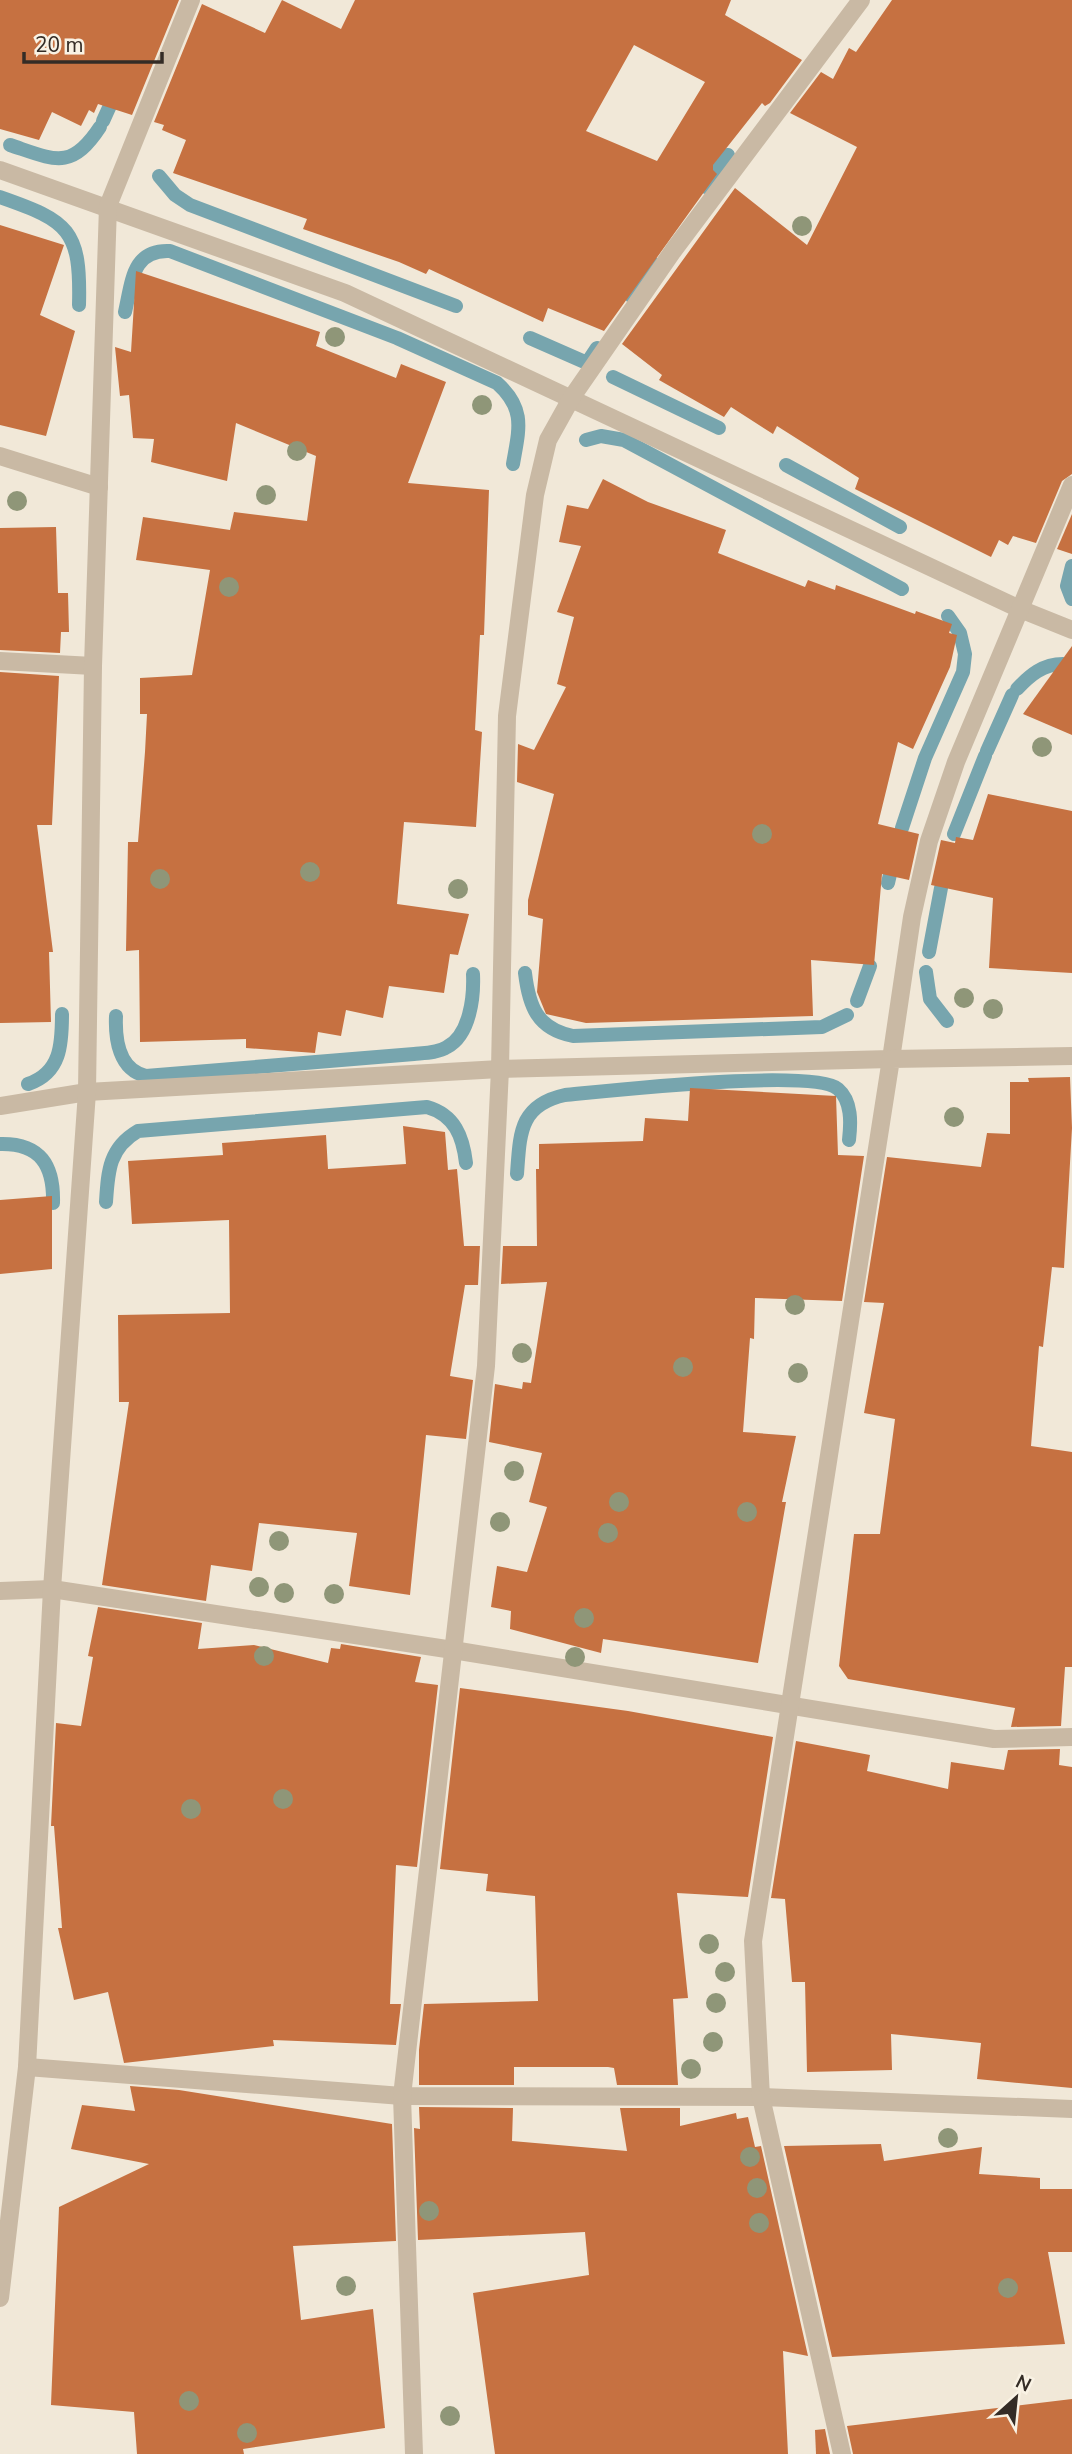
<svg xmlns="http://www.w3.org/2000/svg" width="1072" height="2454" font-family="'Nunito Sans',sans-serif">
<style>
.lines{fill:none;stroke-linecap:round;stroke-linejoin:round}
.stream{stroke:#77a5ae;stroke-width:14}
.building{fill:#c67141;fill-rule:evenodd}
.minor{stroke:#c9b9a4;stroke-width:18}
.tree{fill:#8f9678}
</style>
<rect width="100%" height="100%" fill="#f1e8d8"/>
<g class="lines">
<g class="stream">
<polyline points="103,121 117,90"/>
<path d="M10,145C55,160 71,171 100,127"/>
<polyline points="159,176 175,195 190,205 456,306"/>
<polyline points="706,187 728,155"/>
<path d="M0,197C69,221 81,230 79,305"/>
<polyline points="632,297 652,263"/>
<path d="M125,312C132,282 132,249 170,251L397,338L497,383C526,409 519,429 513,464"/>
<polyline points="530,338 587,363 597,348"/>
<polyline points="613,377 719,428"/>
<polyline points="586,440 601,436 624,440 902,589"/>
<polyline points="786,465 900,527"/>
<polyline points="1072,599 1067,586 1072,566"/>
<path d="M1017,689C1030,675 1043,664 1063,664"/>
<polyline points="987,751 1012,695"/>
<polyline points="902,828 925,758 963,672 965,654 960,633 948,616"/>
<polyline points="954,834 985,756"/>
<polyline points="888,883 894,857"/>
<polyline points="929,952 941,888"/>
<polyline points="926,972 930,999 947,1021"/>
<path d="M525,973C529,1006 537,1029 573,1036L822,1027L847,1015"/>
<polyline points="857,1001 870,966"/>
<path d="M116,1016C115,1039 119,1070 146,1076L414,1054C424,1053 438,1053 447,1047C470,1035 474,997 473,974"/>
<path d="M28,1084C61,1073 62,1044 62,1014"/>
<path d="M0,1144C41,1143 54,1166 53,1203"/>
<path d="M517,1174C520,1134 519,1105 565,1095C607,1091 813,1068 838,1089C852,1101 851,1123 849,1140"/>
<path d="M106,1202C108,1171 109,1148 138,1131L427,1107C455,1115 463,1137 466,1163"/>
</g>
</g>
<g class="building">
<polygon points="0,0 179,0 132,115 98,104 94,113 89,110 81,126 52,112 39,140 0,129"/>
<path d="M282,0L341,29L355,0H731L725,15L802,60L770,103L765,106L762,103L713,165V170L717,174L604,331L548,308L543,322L429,269L426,274L399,262L303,229L307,219L173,173L186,140L162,130L164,125L154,122L202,4L265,33ZM634,45L705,82L657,161L586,131Z"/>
<polygon points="892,0 1072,0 1072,474 1062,481 1036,543 1013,536 1008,545 999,540 991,557 855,489 859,478 777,426 773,434 731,407 724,417 659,380 662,375 622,344 735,188 807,245 857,147 790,113 821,72 833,79 849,48 856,52"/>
<polygon points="0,225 64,245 40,315 75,331 46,436 0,425"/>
<polygon points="136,271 320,332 316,346 396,378 401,364 446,382 408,483 489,490 484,635 480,635 475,730 482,732 476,827 404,822 397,904 469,914 458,955 450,954 444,993 389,986 383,1018 346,1010 341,1036 318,1032 315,1053 246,1048 246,1039 140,1042 139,950 126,951 128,842 138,842 145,752 147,714 140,714 140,678 192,675 210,570 136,560 143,517 230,530 234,512 307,521 316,456 236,423 227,481 151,462 154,439 133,438 129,395 120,396 115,347 131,352"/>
<polygon points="603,479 648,502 726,530 718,553 805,587 808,580 835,590 836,585 915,614 916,611 952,624 949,633 957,635 950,667 913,749 898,742 878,824 919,834 909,880 882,874 874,965 811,960 813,1016 586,1023 546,1014 537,992 543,919 528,915 528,900 554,794 517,782 518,744 534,750 566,687 557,684 574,617 557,612 581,546 559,542 567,505 588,509"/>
<polygon points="1072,514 1072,554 1057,549"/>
<polygon points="56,527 58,593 68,593 69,632 61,632 60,653 0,650 0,528"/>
<polygon points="1072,646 1072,735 1023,714"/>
<polygon points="0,672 59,676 52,825 37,825 53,952 49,952 51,1022 0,1023"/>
<polygon points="988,794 1072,811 1072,973 989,968 993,898 931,885 941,840 955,843 956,837 973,840"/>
<polygon points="1070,1077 1072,1128 1064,1268 1052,1267 1043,1347 1039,1346 1031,1446 1072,1452 1072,1667 1065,1667 1061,1726 1011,1727 1015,1708 848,1679 839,1666 854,1534 880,1534 895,1419 864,1413 884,1303 864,1302 887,1157 981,1167 987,1133 1010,1134 1010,1082 1029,1082 1028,1078"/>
<polygon points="690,1088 836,1096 838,1155 864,1156 842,1301 755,1298 754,1339 750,1338 743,1432 796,1436 782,1502 786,1502 758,1663 603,1639 601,1653 510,1629 511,1611 491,1607 497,1566 527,1572 547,1507 529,1502 542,1453 489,1442 495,1384 522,1389 523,1382 531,1383 547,1282 501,1284 503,1246 537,1246 536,1169 539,1169 539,1144 643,1141 645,1118 688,1121"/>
<polygon points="403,1126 445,1132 448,1170 457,1169 464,1246 480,1246 478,1285 465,1285 450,1376 473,1380 466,1439 426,1435 410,1595 349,1586 357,1533 259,1523 252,1571 211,1565 206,1601 102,1585 129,1402 119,1402 118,1315 230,1313 229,1220 132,1224 128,1161 223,1155 222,1143 326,1135 328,1169 406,1164"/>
<polygon points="52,1196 52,1269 0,1274 0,1200"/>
<polygon points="98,1607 202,1623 198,1649 254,1645 328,1663 331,1648 340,1649 341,1644 421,1657 415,1682 438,1685 417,1867 396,1865 390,2004 401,2004 396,2045 273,2040 274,2046 124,2063 108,1992 74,2000 58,1928 62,1928 54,1826 51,1826 56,1723 81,1726 93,1657 88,1656"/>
<polygon points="460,1688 628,1711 773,1737 748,1897 677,1893 688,1998 673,1999 678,2085 617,2085 614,2068 608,2067 514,2067 514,2085 419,2085 419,2050 424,2004 538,2001 535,1896 486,1891 488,1874 440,1869"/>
<polygon points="796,1741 870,1755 867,1771 948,1789 951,1762 1004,1770 1008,1750 1060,1749 1059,1765 1072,1767 1072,2088 977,2079 981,2043 891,2034 892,2070 807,2072 805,1982 792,1982 785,1899 771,1898"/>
<polygon points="130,2086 179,2090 392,2124 396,2241 293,2246 301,2320 373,2309 385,2428 243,2449 244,2454 137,2454 134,2412 51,2405 59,2207 149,2164 71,2149 82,2105 135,2111"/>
<polygon points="419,2107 513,2108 512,2141 627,2151 620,2108 680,2108 680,2126 736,2113 737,2119 748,2117 755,2147 761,2146 808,2356 783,2351 788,2454 495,2454 473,2293 589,2275 585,2232 418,2240 414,2128 420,2129"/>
<polygon points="881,2144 884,2161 982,2147 979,2174 1040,2178 1040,2189 1072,2189 1072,2252 1048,2252 1065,2344 832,2357 784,2146"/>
<polygon points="1072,2399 1072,2454 853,2454 847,2426"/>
<polygon points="825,2429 830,2454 816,2454 815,2430"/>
</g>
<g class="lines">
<g class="minor">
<polyline points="0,170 345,293 1020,609 1072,630"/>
<polyline points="0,456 99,487"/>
<polyline points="0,661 93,666"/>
<polyline points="0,1106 87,1092 500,1069 891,1059 912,917 929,841 956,762 1072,485"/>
<polyline points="0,1591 52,1589 453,1650 994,1739 1072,1737"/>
<polyline points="27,2067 402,2096 761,2097 1072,2109"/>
<polyline points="0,2298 27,2067 52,1589 87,1092 93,666 108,206 191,0"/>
<polyline points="414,2454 402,2096 486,1366 500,1069 507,716 535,495 548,440 572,397 673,251 861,0"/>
<polyline points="842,2454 761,2097 753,1941 891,1059 1072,1056"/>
</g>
</g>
<g class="tree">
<circle cx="802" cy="226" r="10"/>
<circle cx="335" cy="337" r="10"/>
<circle cx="482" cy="405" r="10"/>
<circle cx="297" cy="451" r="10"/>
<circle cx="266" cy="495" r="10"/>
<circle cx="17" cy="501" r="10"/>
<circle cx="229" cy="587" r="10"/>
<circle cx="1042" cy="747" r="10"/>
<circle cx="762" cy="834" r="10"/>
<circle cx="310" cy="872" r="10"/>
<circle cx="160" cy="879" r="10"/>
<circle cx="458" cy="889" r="10"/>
<circle cx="964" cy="998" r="10"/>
<circle cx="993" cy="1009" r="10"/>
<circle cx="954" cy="1117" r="10"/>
<circle cx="795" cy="1305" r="10"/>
<circle cx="522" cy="1353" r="10"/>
<circle cx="683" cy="1367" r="10"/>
<circle cx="798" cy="1373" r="10"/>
<circle cx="514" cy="1471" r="10"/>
<circle cx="619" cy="1502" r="10"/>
<circle cx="747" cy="1512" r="10"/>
<circle cx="500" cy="1522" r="10"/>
<circle cx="608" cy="1533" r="10"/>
<circle cx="279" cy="1541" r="10"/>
<circle cx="259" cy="1587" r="10"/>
<circle cx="284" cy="1593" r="10"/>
<circle cx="334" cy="1594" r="10"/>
<circle cx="584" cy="1618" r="10"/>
<circle cx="264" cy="1656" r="10"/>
<circle cx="575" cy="1657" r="10"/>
<circle cx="283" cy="1799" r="10"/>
<circle cx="191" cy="1809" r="10"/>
<circle cx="709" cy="1944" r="10"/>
<circle cx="725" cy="1972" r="10"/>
<circle cx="716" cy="2003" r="10"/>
<circle cx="713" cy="2042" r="10"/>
<circle cx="691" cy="2069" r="10"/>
<circle cx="948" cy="2138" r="10"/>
<circle cx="750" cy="2157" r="10"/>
<circle cx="757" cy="2188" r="10"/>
<circle cx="429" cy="2211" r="10"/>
<circle cx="759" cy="2223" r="10"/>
<circle cx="346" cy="2286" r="10"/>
<circle cx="1008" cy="2288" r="10"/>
<circle cx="189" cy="2401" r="10"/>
<circle cx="450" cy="2416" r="10"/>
<circle cx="247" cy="2433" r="10"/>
</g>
<g transform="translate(1016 2398) rotate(27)" stroke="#f9f2e4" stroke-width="5" paint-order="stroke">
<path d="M0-5L12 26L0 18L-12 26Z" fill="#342c26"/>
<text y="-10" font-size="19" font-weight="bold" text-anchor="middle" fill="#342c26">N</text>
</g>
<path d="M24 52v10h138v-10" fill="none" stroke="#342c26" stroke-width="3.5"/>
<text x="35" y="52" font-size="21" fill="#342c26" stroke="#f9f2e4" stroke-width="5" paint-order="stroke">20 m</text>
</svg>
